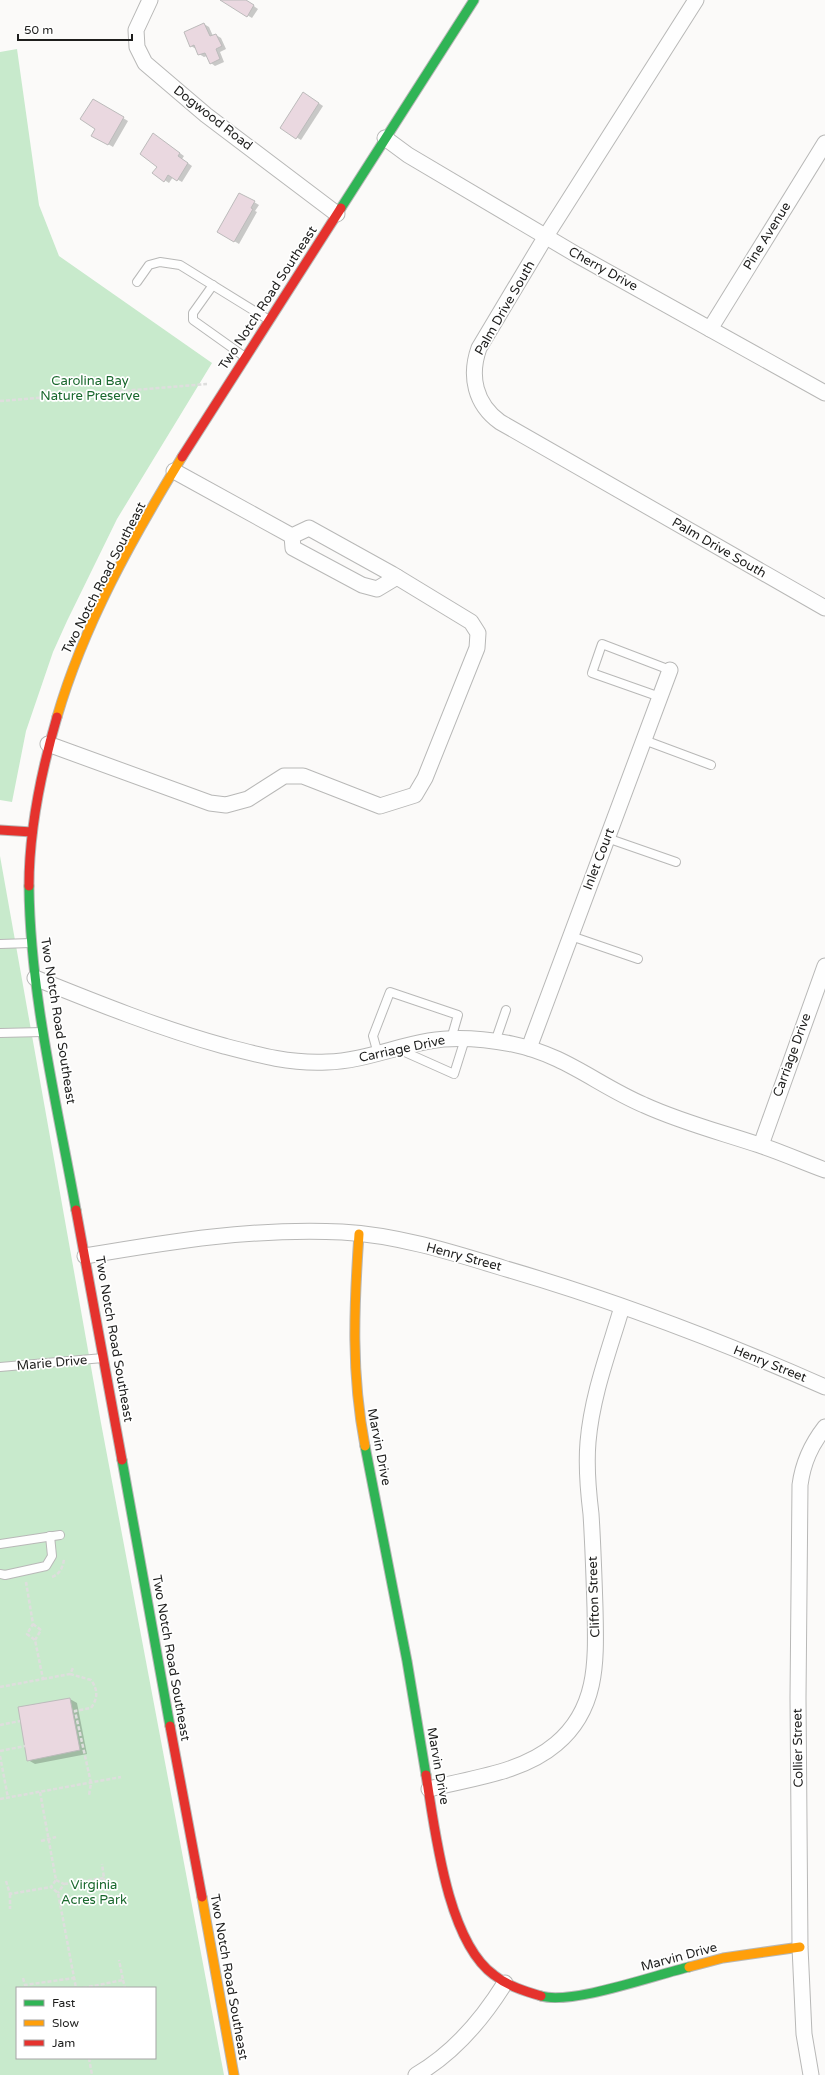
<svg xmlns="http://www.w3.org/2000/svg" width="825" height="2075" font-family="'Varela Round',sans-serif">
<style>
.green{fill:#c8eacc;fill-rule:evenodd}
.shadow{fill:#0003}
.building{fill:#ead8e0;stroke:#bcbbbb}
.lines{fill:none;stroke-linecap:round;stroke-linejoin:round}
.lane-casing{stroke:#b8b8b7;stroke-width:10}
.street-casing{stroke:#b8b8b7;stroke-width:17}
.fast-casing{stroke:#b8b8b7;stroke-width:11}
.slow-casing{stroke:#b8b8b7;stroke-width:11}
.jam-casing{stroke:#b8b8b7;stroke-width:11}
.path{stroke:#dededd;stroke-width:2.5;stroke-dasharray:4 2;stroke-linecap:butt}
.lane{stroke:#fefefe;stroke-width:8}
.street{stroke:#fefefe;stroke-width:15}
.fast{stroke:#30b455;stroke-width:9}
.slow{stroke:#ff9f0a;stroke-width:9}
.jam{stroke:#e5322d;stroke-width:9}
.labels{text-anchor:middle;dominant-baseline:central;stroke-width:3.5;stroke-linejoin:round;paint-order:stroke}
.street-label{font-size:13px;fill:#1e1e1d;stroke:#fff}
.park-label{font-size:13px;fill:#19682d;stroke:#fff}
</style>
<rect width="100%" height="100%" fill="#fbfaf9"/>
<g class="green">
<polygon points="17,49 39,205 59,256 212,363 117,519 67,621 53,652 26,731 12,802 0,800 0,52"/>
<path d="M0,856L101,1423L224,2075H0ZM17,1988H155V2058H17Z"/>
</g>
<g class="shadow">
<polygon points="222,0 245,0 258,9 252,18"/>
<polygon points="204,24 209,27 213,36 216,35 221,38 226,49 220,52 224,62 215,66 211,63 207,56 204,57 199,54 196,49 191,46"/>
<polygon points="308,96 323,106 301,140 281,128"/>
<polygon points="93,100 128,121 113,147 93,135 96,129"/>
<polygon points="157,137 184,156 182,159 192,166 182,182 173,177 169,183 154,173 158,167"/>
<polygon points="240,194 259,205 255,211 257,212 239,244 218,231"/>
<polygon points="70,1699 77,1703 87,1754 35,1764 28,1760 19,1707"/>
</g>
<g class="building">
<polygon points="220,0 246,0 254,5 247,17"/>
<polygon points="204,23 210,36 216,34 222,46 216,49 220,59 210,64 205,53 198,55 194,45 190,47 184,32"/>
<polygon points="303,92 319,103 296,139 280,128"/>
<polygon points="93,99 124,117 108,145 91,136 95,129 80,119"/>
<polygon points="153,133 180,153 178,156 188,163 177,181 168,175 164,182 152,173 157,167 140,154"/>
<polygon points="239,193 255,201 251,208 253,209 234,242 217,232"/>
<polygon points="70,1698 80,1750 27,1761 18,1707"/>
</g>
<g class="lines">
<g class="lane-casing">
<g id="lane">
<polyline points="137,282 149,265 160,262 180,265 269,320"/>
<polyline points="213,285 193,313 193,320 245,357"/>
<polyline points="660,697 592,673 602,644 670,670"/>
<polyline points="644,740 711,765"/>
<polyline points="607,838 676,862"/>
<polyline points="571,936 638,959"/>
<polyline points="0,944 31,943"/>
<polyline points="0,1033 43,1032"/>
<polyline points="495,1042 506,1010"/>
<polyline points="398,1049 454,1074 465,1039"/>
<polyline points="378,1054 373,1036 390,992 458,1015 451,1039"/>
<polyline points="0,1367 103,1358"/>
<polyline points="0,1544 60,1535"/>
<polyline points="0,1574 5,1575 46,1566 52,1556 50,1536"/>
</g>
</g>
<g class="street-casing">
<g id="street">
<polyline points="150,0 136,30 137,47 145,63 206,115 337,214"/>
<path d="M696,0L546,236L479,348C469,376 475,404 500,422L825,608"/>
<polyline points="385,138 408,155 577,255 825,393"/>
<polyline points="710,329 825,143"/>
<polyline points="292,536 293,548 362,585 377,589 397,577"/>
<polyline points="48,744 210,803 226,805 248,799 284,776 303,776 380,806 415,795 425,778 477,648 478,633 471,622 392,574 309,528 292,536 174,471"/>
<path d="M35,978C97,1003 159,1028 224,1046C258,1055 291,1064 327,1062C362,1061 394,1047 429,1041C456,1036 486,1039 512,1044C566,1055 597,1085 644,1105C681,1122 720,1132 759,1145C781,1152 803,1162 825,1170"/>
<polyline points="529,1048 670,670"/>
<polyline points="761,1145 825,966"/>
<path d="M85,1256C173,1241 252,1228 342,1232C397,1235 451,1252 503,1268C613,1300 721,1341 825,1387"/>
<path d="M429,1789C471,1778 522,1773 556,1744C599,1708 596,1659 595,1608C594,1576 593,1545 591,1514C588,1490 586,1466 588,1442C592,1395 609,1351 622,1307"/>
<path d="M416,2075C454,2053 482,2020 505,1983"/>
<path d="M811,2075L804,2034L800,1947L798,1698L800,1485C803,1462 811,1445 825,1427"/>
</g>
</g>
<g class="fast-casing">
<g id="fast">
<polyline points="341,208 474,0"/>
<path d="M29,886C30,995 57,1104 76,1210"/>
<polyline points="365,1446 407,1661 426,1775"/>
<polyline points="122,1460 170,1726"/>
<path d="M541,1996C572,2005 655,1975 689,1967"/>
</g>
</g>
<g class="slow-casing">
<g id="slow">
<path d="M57,717C84,624 132,539 182,457"/>
<path d="M359,1234C354,1307 351,1373 365,1446"/>
<polyline points="202,1897 234,2075"/>
<polyline points="689,1967 723,1958 800,1947"/>
</g>
</g>
<g class="jam-casing">
<g id="jam">
<polyline points="182,457 341,208"/>
<polyline points="0,830 32,832"/>
<path d="M29,886C29,828 41,772 57,717"/>
<polyline points="76,1210 122,1460"/>
<polyline points="170,1726 202,1897"/>
<path d="M426,1775C435,1830 447,1941 494,1975C508,1986 524,1991 541,1996"/>
</g>
</g>
<g class="path">
<polyline points="0,401 207,384"/>
<path d="M52,1577C60,1574 63,1567 64,1559"/>
<polyline points="33,1624 41,1630 35,1640"/>
<path d="M70,1674L91,1680C98,1690 98,1698 91,1708L75,1711L91,1783L89,1795"/>
<polyline points="43,1679 70,1674 73,1668"/>
<polyline points="0,1687 43,1679 35,1640 27,1634 33,1624 26,1582"/>
<polyline points="0,1725 20,1721"/>
<polyline points="0,1751 25,1746"/>
<polyline points="0,1756 8,1798"/>
<polyline points="40,1792 56,1880 51,1887 58,1893 76,1988"/>
<polyline points="0,1799 121,1777"/>
<polyline points="41,1841 56,1837"/>
<polyline points="104,1878 106,1891"/>
<polyline points="56,1880 64,1884 58,1893"/>
<polyline points="6,1881 10,1894 51,1887"/>
<polyline points="64,1884 104,1878 102,1864"/>
<polyline points="10,1894 10,1909"/>
<polyline points="23,1978 25,1985 74,1978"/>
<polyline points="123,1980 125,1988"/>
<polyline points="83,1988 123,1980 119,1960"/>
<polyline points="89,2058 92,2075"/>
</g>
<use href="#lane" class="lane"/>
<use href="#street" class="street"/>
<use href="#fast" class="fast"/>
<use href="#slow" class="slow"/>
<use href="#jam" class="jam"/>
</g>
<g class="labels">
<g class="street-label">
<text transform="translate(213 118) rotate(38)">Dogwood Road</text>
<text transform="translate(767 236) rotate(-58)">Pine Avenue</text>
<text transform="translate(603 269) rotate(29)">Cherry Drive</text>
<text transform="translate(268 298) rotate(-57)">Two Notch Road Southeast</text>
<text transform="translate(505 308) rotate(-60)">Palm Drive South</text>
<text transform="translate(719 548) rotate(30)">Palm Drive South</text>
<text transform="translate(104 578) rotate(-63)">Two Notch Road Southeast</text>
<text transform="translate(599 859) rotate(-69)">Inlet Court</text>
<text transform="translate(58 1021) rotate(81)">Two Notch Road Southeast</text>
<text transform="translate(402 1049) rotate(-12)">Carriage Drive</text>
<text transform="translate(792 1055) rotate(-70)">Carriage Drive</text>
<text transform="translate(464 1257) rotate(15)">Henry Street</text>
<text transform="translate(114 1339) rotate(80)">Two Notch Road Southeast</text>
<text transform="translate(52 1363) rotate(-5)">Marie Drive</text>
<text transform="translate(770 1364) rotate(22)">Henry Street</text>
<text transform="translate(379 1447) rotate(79)">Marvin Drive</text>
<text transform="translate(594 1597) rotate(-92)">Clifton Street</text>
<text transform="translate(171 1658) rotate(80)">Two Notch Road Southeast</text>
<text transform="translate(798 1748) rotate(-91)">Collier Street</text>
<text transform="translate(438 1766) rotate(80)">Marvin Drive</text>
<text transform="translate(679 1957) rotate(-15)">Marvin Drive</text>
<text transform="translate(229 1977) rotate(80)">Two Notch Road Southeast</text>
</g>
<g class="park-label">
<text x="90" y="381">Carolina Bay<tspan x="90" dy="15">Nature Preserve</tspan></text>
<text x="94" y="1885">Virginia<tspan x="94" dy="15">Acres Park</tspan></text>
</g>
</g>
<rect x="16" y="1987" width="140" height="72" fill="#ffffff" stroke="#a5a5a5"/>
<rect x="24" y="2000" width="20" height="6" fill="#30b455" stroke="#a5a5a5"/>
<text x="52" y="2007" font-size="12" fill="#1e1e1d">Fast</text>
<rect x="24" y="2020" width="20" height="6" fill="#ff9f0a" stroke="#a5a5a5"/>
<text x="52" y="2027" font-size="12" fill="#1e1e1d">Slow</text>
<rect x="24" y="2040" width="20" height="6" fill="#e5322d" stroke="#a5a5a5"/>
<text x="52" y="2047" font-size="12" fill="#1e1e1d">Jam</text>
<path d="M18 34v6h114v-6" fill="none" stroke="#1e1e1d" stroke-width="2"/>
<text x="24" y="34" font-size="12" fill="#1e1e1d" stroke="#ffffff" stroke-width="3" paint-order="stroke">50 m</text>
</svg>
